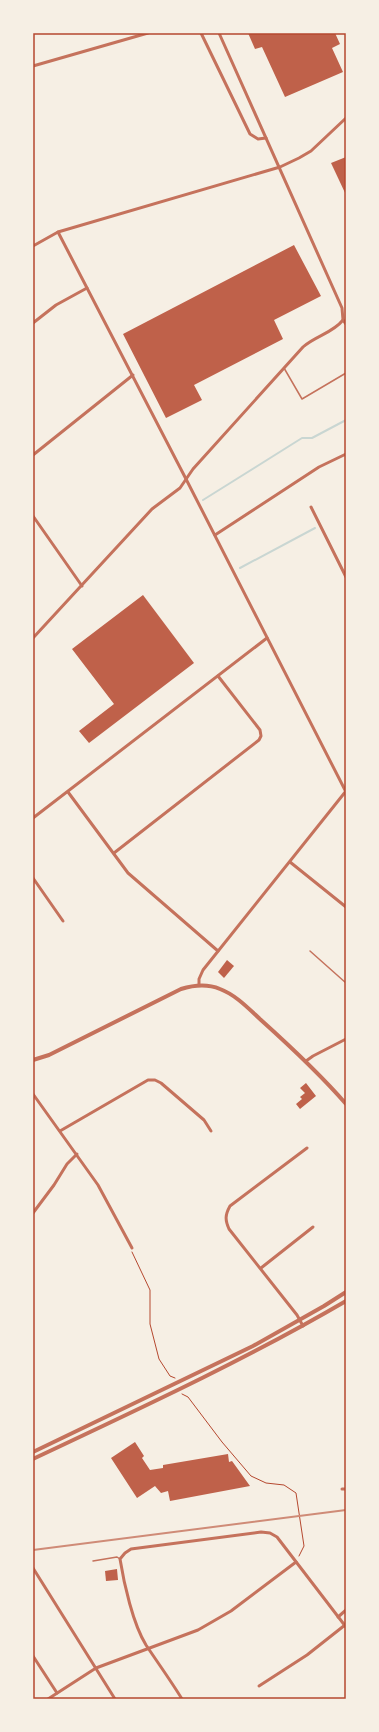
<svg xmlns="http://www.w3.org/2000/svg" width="379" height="1732" font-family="'DejaVu Sans',sans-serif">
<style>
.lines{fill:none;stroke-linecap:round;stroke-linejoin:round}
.stream{stroke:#c9d6d2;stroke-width:2}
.building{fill:#bf614a}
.path{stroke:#b5482f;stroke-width:1}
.service{stroke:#c5725c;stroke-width:1.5}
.minor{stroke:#c5725c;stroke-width:3}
.tertiary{stroke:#c5725c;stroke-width:4}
.rail{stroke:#cf8b77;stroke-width:2}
.neatline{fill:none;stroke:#b5482f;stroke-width:1.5}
</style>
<rect width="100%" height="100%" fill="#f6efe4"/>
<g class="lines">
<g class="stream">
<polyline points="203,500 302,438 312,438 346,420"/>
<polyline points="240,568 315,528"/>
</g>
</g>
<g class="building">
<polygon points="248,33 335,33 340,44 332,48 343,72 285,97 262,47 255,49"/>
<polygon points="346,157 346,195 331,163"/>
<polygon points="294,245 321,296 274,320 283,339 194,385 202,400 166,418 123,334"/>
<polygon points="143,595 194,663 89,743 79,731 114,704 72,649"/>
<polygon points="227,960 234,966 224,978 218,972"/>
<polygon points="306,1083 316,1096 300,1109 296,1104 302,1099 300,1097 305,1093 300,1088"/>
<polygon points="135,1442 144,1456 142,1458 150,1470 163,1468 163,1465 228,1454 229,1462 232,1461 250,1486 170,1501 168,1491 161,1493 155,1486 137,1498 111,1458"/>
<polygon points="117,1569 118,1580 106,1581 105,1571"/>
</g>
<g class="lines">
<g class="path">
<polyline points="132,1252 150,1290 150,1324 159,1359 170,1376 175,1378"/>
<polyline points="182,1394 188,1397 222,1442 251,1476 266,1483 284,1485 296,1493 304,1546 299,1556"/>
</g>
<g class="service">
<polyline points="284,368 302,399 346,373"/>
<polyline points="310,951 346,983"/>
<polyline points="93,1561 117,1557 120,1559"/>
</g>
<g class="minor">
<polyline points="201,33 250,134 258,139 266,138"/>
<polyline points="219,33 342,308 343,320 346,324"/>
<polyline points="33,66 148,33"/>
<polyline points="58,232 186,479 346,792"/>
<polyline points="33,246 58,232 280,167 299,158 311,151 346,118"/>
<polyline points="33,323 56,305 87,288"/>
<polyline points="33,455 133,375"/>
<polyline points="311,507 346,577"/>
<polyline points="33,516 82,586"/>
<polyline points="215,535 319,467 346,454"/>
<path d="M33,638L152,509L180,488L193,469L303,347C315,336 333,333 343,320"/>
<polyline points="68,792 128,873 218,951"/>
<polyline points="33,818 267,638"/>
<polyline points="114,853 259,740 261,736 260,730 218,676"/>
<polyline points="290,862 346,907"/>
<polyline points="33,878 63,921"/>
<polyline points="199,985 199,979 203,970 346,791"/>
<polyline points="306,1061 313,1056 346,1039"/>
<polyline points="33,1094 98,1185 132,1248"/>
<polyline points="60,1131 148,1080 155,1080 161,1083 204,1120 211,1131"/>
<polyline points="33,1213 54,1185 67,1164 77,1154"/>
<polyline points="261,1268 313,1227"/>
<path d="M303,1326L297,1315L229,1229C225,1220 225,1215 230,1206L307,1148"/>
<polyline points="342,1489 346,1489"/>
<polyline points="33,1568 115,1699"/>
<polyline points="338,1617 346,1610"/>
<polyline points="33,1656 57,1693"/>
<polyline points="259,1686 307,1655 345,1625"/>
<polyline points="48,1699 96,1668 198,1630 231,1611 296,1562"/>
<path d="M182,1699C171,1681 158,1663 146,1645C133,1624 124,1584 120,1559L125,1553L131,1549L261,1532L270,1533L277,1537L346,1627"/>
</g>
<g class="tertiary">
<path d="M33,1060L49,1055L181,989C194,985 208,984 220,989C236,995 249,1009 261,1020C291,1047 320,1074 346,1104"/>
<polyline points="33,1452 253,1346 324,1306 346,1292"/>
<path d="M33,1459C139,1409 245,1360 346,1301"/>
</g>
<polyline class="rail" points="33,1550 346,1510"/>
</g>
<rect width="379" height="1732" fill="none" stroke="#f6efe4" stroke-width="68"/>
<rect x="34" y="34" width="311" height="1664" class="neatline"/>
</svg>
